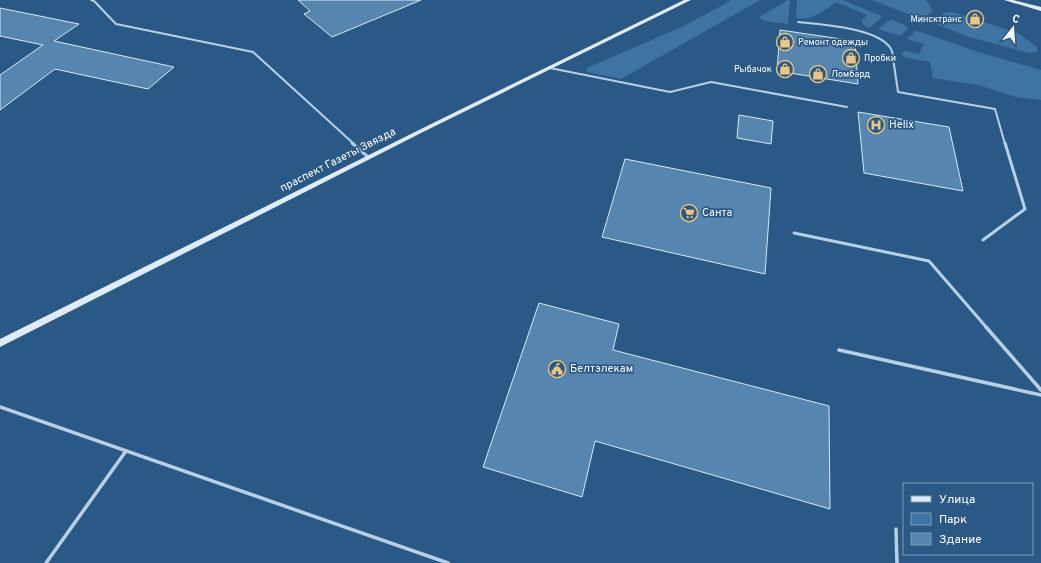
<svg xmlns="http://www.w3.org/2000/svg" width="1041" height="563" font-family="Overpass,sans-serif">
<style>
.green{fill:#3f73a2}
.building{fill:#5685af;stroke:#d9e8f6}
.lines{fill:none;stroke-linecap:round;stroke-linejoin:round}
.service-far2{stroke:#b6d0e7;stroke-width:2}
.service-far1{stroke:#b6d0e7;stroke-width:3}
.service{stroke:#b6d0e7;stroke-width:3.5}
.secondary{fill:#dfebf7;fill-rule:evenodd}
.labels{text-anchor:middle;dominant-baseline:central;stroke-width:3.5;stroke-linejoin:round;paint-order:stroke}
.far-poi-label{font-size:9px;fill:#fff;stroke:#2a5986;text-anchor:start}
.poi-label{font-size:11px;fill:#fff;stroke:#2a5986;text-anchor:start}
.street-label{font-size:11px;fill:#fff;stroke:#2a5986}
</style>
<rect width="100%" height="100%" fill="#2a5986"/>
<g class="green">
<polygon points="732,0 760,0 621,79 588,72 586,70 587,68 684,26"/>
<polygon points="788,0 790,0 788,24 764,21 759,17"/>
<path d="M797,0H843L881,16V18L869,28L863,24L861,21L867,15L836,2C823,11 813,21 796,18Z"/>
<polygon points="872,0 926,0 933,10 925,18 916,17"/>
<polygon points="952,12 1018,33 1037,47 1037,52 1029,53 969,37 938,25 935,21 943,13"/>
<polygon points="893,20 906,26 908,29 900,36 878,29 888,21"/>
<polygon points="915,31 921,32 978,52 1041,70 1041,100 1016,97 978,85 933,78 930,62 907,58 902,55 902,53 905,51 919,54 924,44 907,39"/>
</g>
<g class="building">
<polygon points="298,0 421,0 332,37 304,14 310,11"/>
<polygon points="0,8 79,24 54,41 174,67 148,89 55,69 0,110 0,75 43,45 0,36"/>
<polygon points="780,30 855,41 858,84 777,71"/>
<polygon points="858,112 949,127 963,191 864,173"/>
<polygon points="739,115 773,121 771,144 737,138"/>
<polygon points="625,159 771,188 765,274 602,237"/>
<polygon points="539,303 619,324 613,350 829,406 830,509 595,441 582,497 483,467"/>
</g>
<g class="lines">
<g class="service-far2">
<polyline points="91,0 94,1 116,24 253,52 354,144"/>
<path d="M798,22C820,24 883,28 892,51L898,92L995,109L1005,144"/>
<polyline points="550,68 670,92 711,82 847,107"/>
</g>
<g class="service-far1">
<polyline points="352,143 368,157"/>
<polyline points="794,233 929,261 987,328"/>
<polyline points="983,240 1025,209 1005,143"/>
</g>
<g class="service">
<polyline points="986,327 1041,390"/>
<polyline points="839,350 1041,395"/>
<polyline points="0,407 448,563"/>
<polyline points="896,529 897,563"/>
<polyline points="46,563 126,451"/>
</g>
<g class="secondary">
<polygon points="684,0 691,0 425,131 0,347 0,339 421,129"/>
<polygon points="1004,0 1013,0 1041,7 1041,11"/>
</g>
</g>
<defs>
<g id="shop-ring" transform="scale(0.9)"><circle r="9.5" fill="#2a5986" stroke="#edc57e" stroke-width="1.5"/><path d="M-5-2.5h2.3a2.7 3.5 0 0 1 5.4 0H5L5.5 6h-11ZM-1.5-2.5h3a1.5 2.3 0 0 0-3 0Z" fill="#edc57e"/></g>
<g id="hospital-ring" transform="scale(0.9)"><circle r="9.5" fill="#2a5986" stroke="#edc57e" stroke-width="1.5"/><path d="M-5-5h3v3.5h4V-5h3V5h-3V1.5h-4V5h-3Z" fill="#edc57e"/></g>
<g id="supermarket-ring" transform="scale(0.9)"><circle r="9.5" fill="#2a5986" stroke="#edc57e" stroke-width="1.5"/><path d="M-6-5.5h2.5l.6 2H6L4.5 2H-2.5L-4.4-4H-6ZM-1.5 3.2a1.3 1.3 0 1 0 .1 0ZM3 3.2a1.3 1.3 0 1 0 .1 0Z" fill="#edc57e"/></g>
<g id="civic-ring" transform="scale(0.9)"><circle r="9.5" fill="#2a5986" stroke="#edc57e" stroke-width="1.5"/><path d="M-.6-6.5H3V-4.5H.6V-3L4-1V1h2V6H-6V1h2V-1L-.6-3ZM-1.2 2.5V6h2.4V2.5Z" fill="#edc57e"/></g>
</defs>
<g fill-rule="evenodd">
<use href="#shop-ring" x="975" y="19"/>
<use href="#shop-ring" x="785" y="42"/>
<use href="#shop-ring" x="851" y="58"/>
<use href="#shop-ring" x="785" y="69"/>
<use href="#shop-ring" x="818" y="74"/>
<use href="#hospital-ring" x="876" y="125"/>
<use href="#supermarket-ring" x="689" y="213"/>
<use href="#civic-ring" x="557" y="369"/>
</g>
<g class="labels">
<g class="far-poi-label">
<text x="962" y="19" text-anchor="end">Минсктранс</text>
<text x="798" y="42">Ремонт одежды</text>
<text x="864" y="58">Пробки</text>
<text x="772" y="69" text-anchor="end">Рыбачок</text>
<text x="831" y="74">Ломбард</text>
</g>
<g class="poi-label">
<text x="889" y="125">Helix</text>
<text x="702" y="213">Санта</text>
<text x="570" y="369">Белтэлекам</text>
</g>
<g class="street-label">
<text transform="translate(338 160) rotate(-27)">праспект Газеты Звязда</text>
</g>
</g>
<rect x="903" y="483" width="130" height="72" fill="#2a5986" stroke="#7f9bb6"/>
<rect x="911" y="496" width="20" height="6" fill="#dfebf7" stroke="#7f9bb6"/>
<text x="939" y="503" font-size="12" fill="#ffffff">Улица</text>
<rect x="911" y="513" width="20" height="12" fill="#3f73a2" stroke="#7f9bb6"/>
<text x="939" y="523" font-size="12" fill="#ffffff">Парк</text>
<rect x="911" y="533" width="20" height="12" fill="#5685af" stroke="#7f9bb6"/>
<text x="939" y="543" font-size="12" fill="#ffffff">Здание</text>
<g transform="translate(1013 28) rotate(17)" stroke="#2a5986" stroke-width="3" paint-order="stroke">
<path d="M0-3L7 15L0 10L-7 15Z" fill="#ffffff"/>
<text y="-6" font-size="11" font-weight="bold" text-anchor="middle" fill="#ffffff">С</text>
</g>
</svg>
